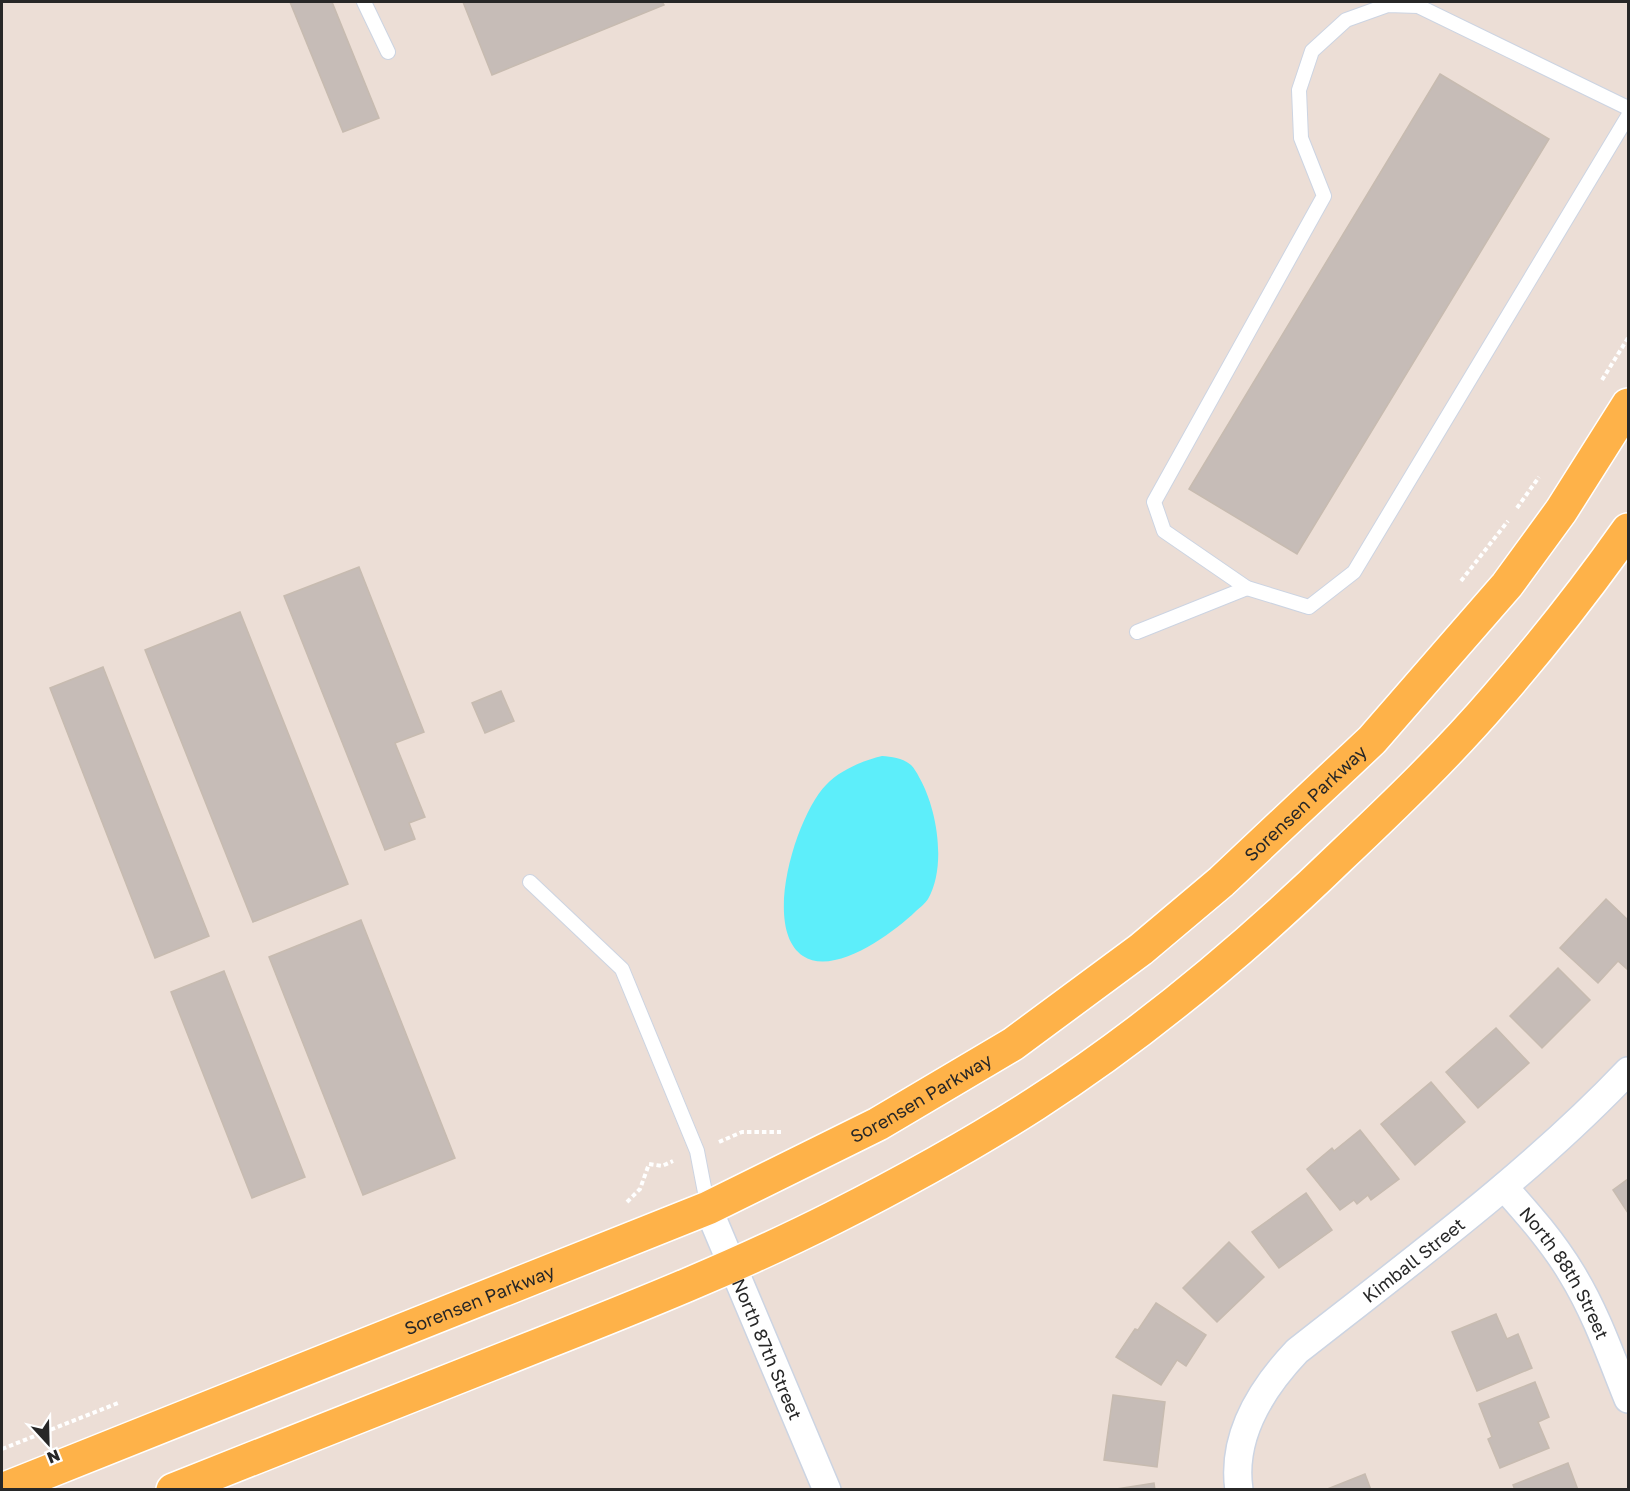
<svg xmlns="http://www.w3.org/2000/svg" width="1630" height="1491" font-family="'Golos Text',sans-serif">
<style>
.water{fill:#5deefa}
.building{fill:#c6bcb7;stroke:#c7bbb0;stroke-width:1.5}
.lines{fill:none;stroke-linecap:round;stroke-linejoin:round}
.lane-casing{stroke:#ccd4e2;stroke-width:16}
.street-casing{stroke:#ccd4e2;stroke-width:30}
.primary-casing{stroke:#fff;stroke-width:36}
.path{stroke:#fff;stroke-width:4;stroke-dasharray:4.5 3;stroke-linecap:butt}
.lane{stroke:#fff;stroke-width:14}
.street{stroke:#fff;stroke-width:27}
.primary{stroke:#feb249;stroke-width:33}
.labels{text-anchor:middle;dominant-baseline:central;stroke-width:4.5;stroke-linejoin:round;paint-order:stroke}
.street-label{font-size:18px;fill:#272727;stroke:#fff}
</style>
<rect width="100%" height="100%" fill="#ecded6"/>
<path class="water" d="M882,756C892,757 903,758 911,765C914,768 917,773 919,777C937,808 947,866 928,899C925,904 919,908 915,912C893,933 834,977 803,956C761,928 797,814 826,785C840,770 862,761 882,756Z"/>
<g class="building">
<polygon points="290,2 332,2 379,118 343,132"/>
<polygon points="463,2 662,2 664,5 492,75"/>
<polygon points="1440,74 1549,139 1297,554 1189,489"/>
<polygon points="359,567 424,732 395,743 425,817 409,823 415,839 385,850 284,596"/>
<polygon points="240,612 348,884 253,922 145,650"/>
<polygon points="103,667 209,936 155,958 50,688"/>
<polygon points="501,691 514,721 485,733 472,703"/>
<polygon points="1606,899 1628,920 1628,967 1627,969 1618,961 1598,983 1560,948"/>
<polygon points="361,920 455,1158 363,1195 269,957"/>
<polygon points="1558,968 1590,1000 1542,1048 1510,1016"/>
<polygon points="224,971 305,1177 252,1198 171,992"/>
<polygon points="1496,1028 1529,1063 1478,1108 1446,1072"/>
<polygon points="1431,1082 1465,1122 1415,1165 1381,1124"/>
<polygon points="1360,1130 1399,1179 1371,1200 1368,1195 1357,1204 1354,1200 1340,1210 1307,1169 1332,1148 1334,1151"/>
<polygon points="1628,1179 1628,1213 1613,1190"/>
<polygon points="1306,1193 1332,1230 1279,1268 1252,1232"/>
<polygon points="1229,1242 1264,1277 1217,1322 1183,1288"/>
<polygon points="1156,1303 1206,1335 1186,1366 1177,1360 1161,1385 1116,1357 1135,1329 1138,1330"/>
<polygon points="1496,1314 1507,1339 1518,1334 1532,1368 1477,1391 1452,1332"/>
<polygon points="1535,1382 1549,1417 1538,1422 1549,1448 1500,1468 1488,1439 1492,1437 1479,1404"/>
<polygon points="1113,1395 1165,1402 1157,1467 1104,1460"/>
<polygon points="1568,1463 1578,1490 1515,1490 1513,1485"/>
<polygon points="1365,1474 1371,1490 1325,1490"/>
<polygon points="1154,1483 1155,1490 1110,1490"/>
</g>
<g class="lines">
<g class="lane-casing">
<g id="lane">
<polyline points="364,2 388,52"/>
<polyline points="1628,108 1418,6 1388,5 1346,20 1312,51 1299,90 1301,138 1324,196 1154,502 1164,531 1247,588 1309,607 1354,572 1628,116"/>
<polyline points="1137,632 1247,588"/>
<polyline points="530,882 622,969 697,1151 708,1208"/>
</g>
</g>
<g class="street-casing">
<g id="street">
<path id="s1" d="M1504,1187C1529,1215 1553,1242 1572,1274C1596,1313 1611,1357 1628,1399"/>
<path id="s2" d="M708,1208L827,1490"/>
<path id="s3" d="M1239,1490C1231,1436 1261,1389 1297,1351C1410,1262 1528,1176 1628,1071"/>
</g>
</g>
<g class="primary-casing">
<g id="primary">
<path id="s4" d="M2,1490L708,1208L878,1124L1013,1044L1140,950L1222,881L1372,740L1507,585L1561,511L1628,405"/>
<path d="M173,1490C295,1442 417,1394 539,1345C638,1306 738,1266 833,1218C902,1183 971,1145 1035,1104C1145,1033 1246,948 1340,857C1394,806 1448,754 1496,698C1543,644 1587,588 1628,530"/>
</g>
</g>
<g class="path">
<polyline points="1602,380 1628,338"/>
<polyline points="1517,508 1539,477"/>
<polyline points="1461,581 1508,521"/>
<polyline points="719,1142 742,1132 781,1132"/>
<polyline points="627,1202 640,1189 649,1164 662,1166 673,1161"/>
<polyline points="2,1449 118,1403"/>
</g>
<use href="#lane" class="lane"/>
<use href="#street" class="street"/>
<use href="#primary" class="primary"/>
</g>
<g class="labels">
<g class="street-label">
<text stroke="none"><textPath href="#s4" startOffset="1486">Sorensen Parkway</textPath></text>
<text stroke="none"><textPath href="#s4" startOffset="1000">Sorensen Parkway</textPath></text>
<text stroke="none"><textPath href="#s3" startOffset="304">Kimball Street</textPath></text>
<text stroke="none"><textPath href="#s1" startOffset="106">North 88th Street</textPath></text>
<text stroke="none"><textPath href="#s4" startOffset="514">Sorensen Parkway</textPath></text>
<text stroke="none"><textPath href="#s2" startOffset="153">North 87th Street</textPath></text>
</g>
</g>
<rect width="1630" height="1491" fill="none" stroke="#272727" stroke-width="6"/>
<g transform="translate(48 1443) rotate(158)" stroke="#ffffff" stroke-width="4.5" paint-order="stroke">
<path d="M0-4.5L10 22L0 15L-10 22Z" fill="#272727"/>
<text y="-9" font-size="16" font-weight="bold" text-anchor="middle" fill="#272727">N</text>
</g>
</svg>
